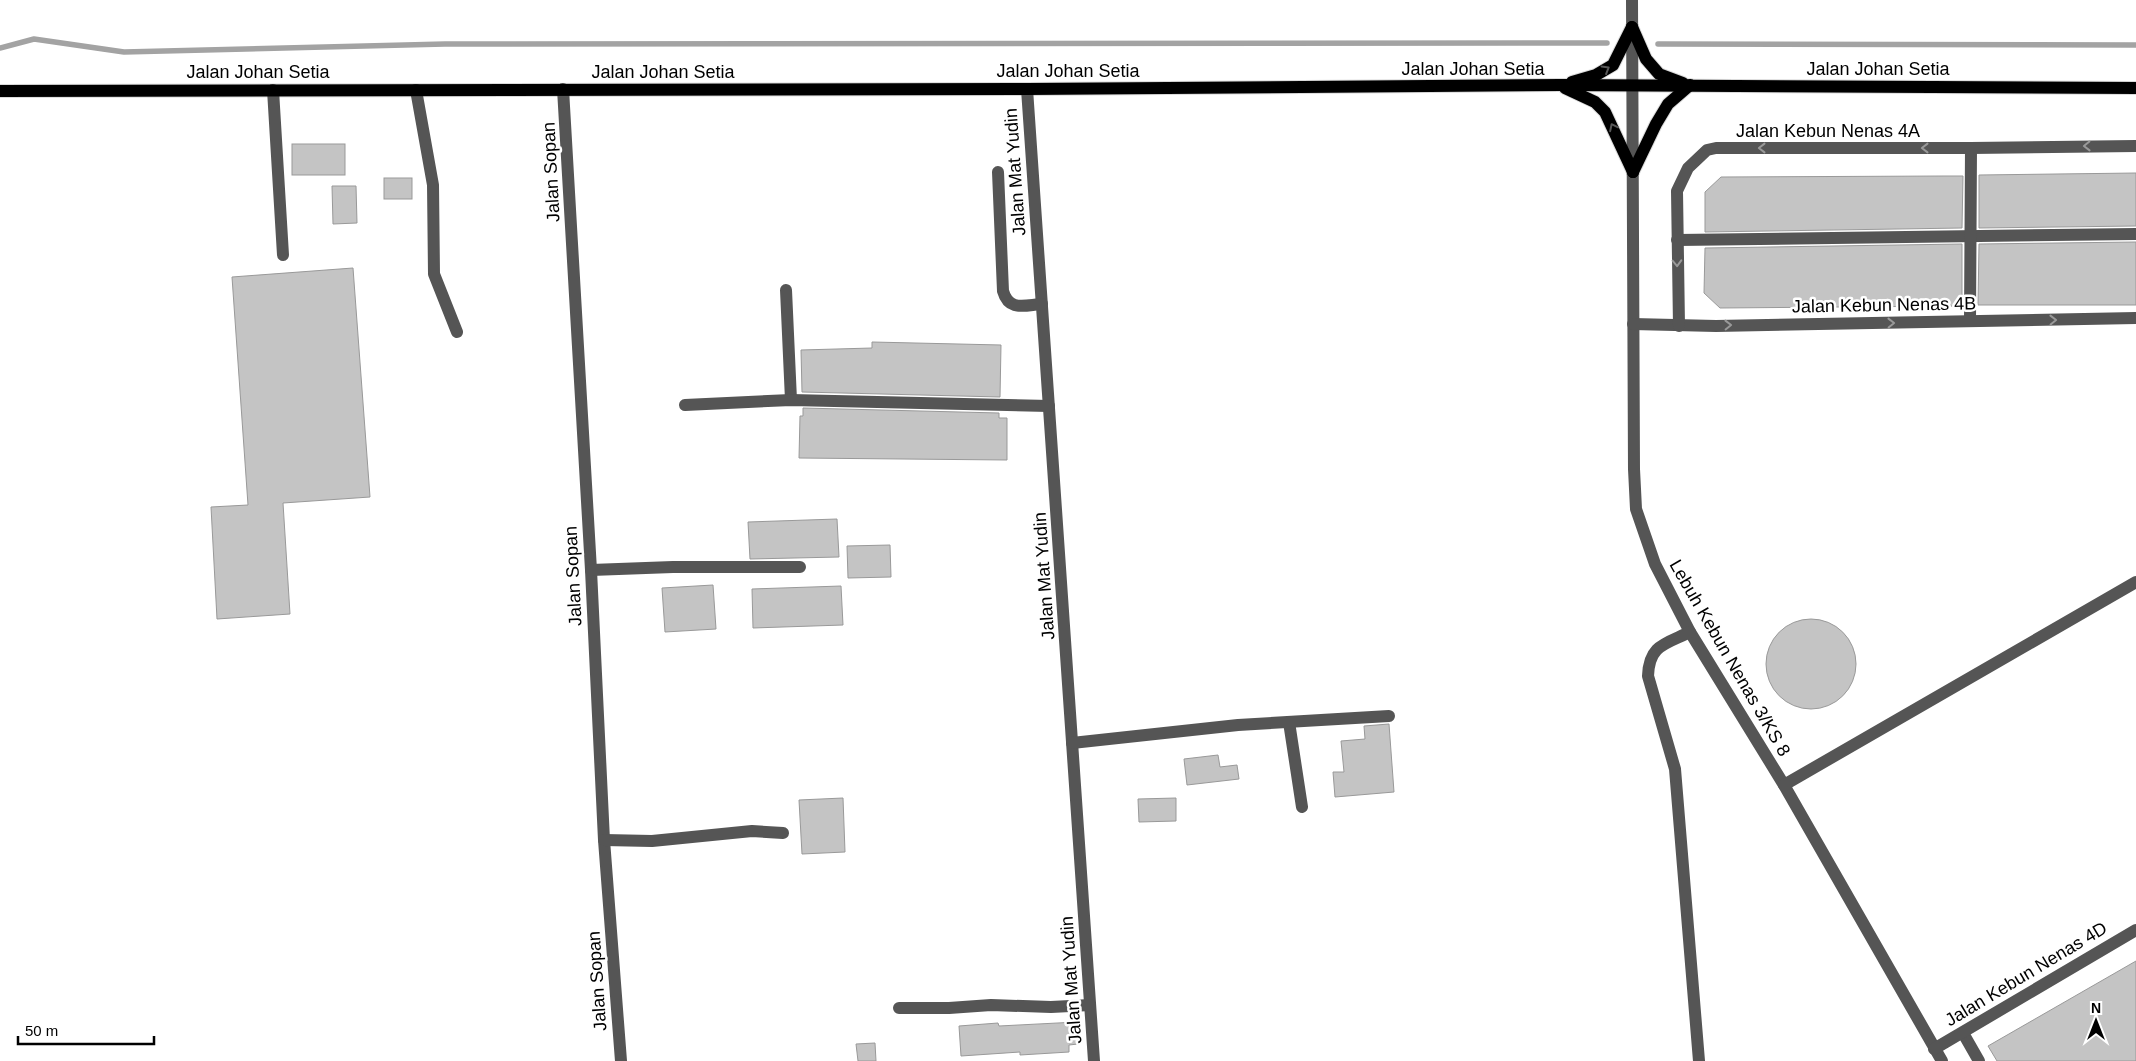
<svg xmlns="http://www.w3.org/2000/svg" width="2136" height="1061" font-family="Helvetica,sans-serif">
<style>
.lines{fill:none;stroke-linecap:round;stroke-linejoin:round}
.stream{stroke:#a3a3a3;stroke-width:5.5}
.building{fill:#c4c4c4;stroke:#999}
.major-casing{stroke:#dbdbdb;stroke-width:14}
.minor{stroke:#555;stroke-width:12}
.major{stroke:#000;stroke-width:12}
.oneway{stroke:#595959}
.oneway2{stroke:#999}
.labels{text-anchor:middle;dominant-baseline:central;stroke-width:5;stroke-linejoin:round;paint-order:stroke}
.street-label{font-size:18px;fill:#000;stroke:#fff}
</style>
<rect width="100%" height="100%" fill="#fff"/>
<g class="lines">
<g class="stream">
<polyline points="1658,44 2136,45"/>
<polyline points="0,48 34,39 124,52 445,44 1607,43"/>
</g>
</g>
<g class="building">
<rect x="292" y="144" width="53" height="31"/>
<polygon points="2136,173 2136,226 1979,228 1979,175"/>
<polygon points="1943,176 1963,176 1962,228 1705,232 1705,192 1721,177"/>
<rect x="384" y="178" width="28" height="21"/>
<polygon points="332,186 356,186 357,223 333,224"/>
<polygon points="2136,242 2136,305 1978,305 1979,244"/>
<polygon points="1962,244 1962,305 1959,306 1720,308 1704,293 1705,248"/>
<polygon points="353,268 370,497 283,503 290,614 217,619 211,507 248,505 232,277"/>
<polygon points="872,342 1001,345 1000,397 802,392 801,350 872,348"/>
<polygon points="803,408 999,413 999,418 1007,418 1007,460 799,458 800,416 803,416"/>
<polygon points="837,519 839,557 750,559 748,522"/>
<polygon points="890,545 891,577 848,578 847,546"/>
<polygon points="713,585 716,629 665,632 662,588"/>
<polygon points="841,586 843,625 753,628 752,589"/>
<circle cx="1811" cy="664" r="45"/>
<polygon points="1389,724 1394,792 1335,797 1333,772 1344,772 1341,741 1365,739 1364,726"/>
<polygon points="1218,755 1220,767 1237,765 1239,779 1187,785 1184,759"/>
<polygon points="843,798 845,852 802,854 799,800"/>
<polygon points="1176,798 1176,821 1139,822 1138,799"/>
<polygon points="2136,961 2136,1061 1997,1061 1988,1046"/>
<polygon points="1077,1022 1078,1044 1069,1045 1069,1052 1020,1055 1020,1052 961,1056 959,1026 998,1023 999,1026"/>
<polygon points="875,1043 876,1061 858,1061 856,1044"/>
</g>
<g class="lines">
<g class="major-casing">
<g id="major">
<polyline points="1632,27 1646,59 1659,74 1683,83"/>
<polyline points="1572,82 1596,75 1613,65 1632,27"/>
<polyline points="1565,88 1595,102 1605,112 1633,172"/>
<polyline points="0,91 1027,89 1560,85 2136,88"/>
<polyline points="1633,172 1656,124 1668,104 1690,85"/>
</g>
</g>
<g class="minor">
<polyline points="1632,0 1634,469 1636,509 1655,564 1690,632 1784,785 1942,1061"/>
<polyline points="563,89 591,570 604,840 621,1061"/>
<polyline points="1027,89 1094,1061"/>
<polyline points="273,90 283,255"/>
<polyline points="416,90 433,185 434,274 457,332"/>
<path d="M998,172L1003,291C1009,312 1025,305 1042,304"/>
<polyline points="1677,240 2136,234"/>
<polyline points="786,290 791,400"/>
<polyline points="1970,321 1971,148"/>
<polyline points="1633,324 1716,326 2136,318"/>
<polyline points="1679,326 1677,191 1688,168 1707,150 1716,148 1971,148 2136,146"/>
<polyline points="685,405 791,400 1049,406"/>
<polyline points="591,570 673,567 800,567"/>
<path d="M1690,632C1665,644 1649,645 1648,676L1675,769L1699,1061"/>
<polyline points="1289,722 1302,807"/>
<polyline points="1072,743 1238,725 1389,716"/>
<polyline points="1784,785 2136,582"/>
<polyline points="604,840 652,841 752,831 783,833"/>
<polyline points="899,1008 949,1008 991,1005 1051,1007 1090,1005"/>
<polyline points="1963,1033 1979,1061"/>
<polyline points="1934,1049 2136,930"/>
</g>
<use href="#major" class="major"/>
</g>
<defs><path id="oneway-chevron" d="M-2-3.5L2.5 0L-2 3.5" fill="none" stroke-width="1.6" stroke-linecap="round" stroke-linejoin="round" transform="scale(1.25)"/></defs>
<g class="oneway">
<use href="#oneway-chevron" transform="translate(1606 69) rotate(-31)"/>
<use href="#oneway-chevron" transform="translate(1613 127) rotate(-116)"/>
</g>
<g class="oneway2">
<use href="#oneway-chevron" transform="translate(2087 146) rotate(179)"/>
<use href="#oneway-chevron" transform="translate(1762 148) rotate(180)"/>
<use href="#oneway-chevron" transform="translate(1925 148) rotate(180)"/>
<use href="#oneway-chevron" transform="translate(1677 263) rotate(88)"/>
<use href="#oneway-chevron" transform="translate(2053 320) rotate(-1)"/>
<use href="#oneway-chevron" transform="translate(1891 323) rotate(-1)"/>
<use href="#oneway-chevron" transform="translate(1728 325) rotate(-1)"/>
</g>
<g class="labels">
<g class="street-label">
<text x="1473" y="69">Jalan Johan Setia</text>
<text x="1878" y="69">Jalan Johan Setia</text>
<text x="1068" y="71">Jalan Johan Setia</text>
<text x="258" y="72">Jalan Johan Setia</text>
<text x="663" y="72">Jalan Johan Setia</text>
<text x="1828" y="131">Jalan Kebun Nenas 4A</text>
<text transform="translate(551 172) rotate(-93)">Jalan Sopan</text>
<text transform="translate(1015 172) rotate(-94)">Jalan Mat Yudin</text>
<text transform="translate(1884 305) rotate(-1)">Jalan Kebun Nenas 4B</text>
<text transform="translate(573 576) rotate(-93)">Jalan Sopan</text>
<text transform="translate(1044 576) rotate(-94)">Jalan Mat Yudin</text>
<text transform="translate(1730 658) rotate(60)">Lebuh Kebun Nenas 3/KS 8</text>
<text transform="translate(2026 974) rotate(-31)">Jalan Kebun Nenas 4D</text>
<text transform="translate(1071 980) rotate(-94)">Jalan Mat Yudin</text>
<text transform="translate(597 981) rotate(-94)">Jalan Sopan</text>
</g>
</g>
<g transform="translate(2096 1021)" stroke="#ffffff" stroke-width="4" paint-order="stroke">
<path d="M0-4L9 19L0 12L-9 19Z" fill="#000000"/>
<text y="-8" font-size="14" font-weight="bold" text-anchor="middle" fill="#000000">N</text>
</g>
<path d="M18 1036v8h136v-8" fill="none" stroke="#000000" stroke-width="2.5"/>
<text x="25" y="1036" font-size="15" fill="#000000" stroke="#ffffff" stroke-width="4" paint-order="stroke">50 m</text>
</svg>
